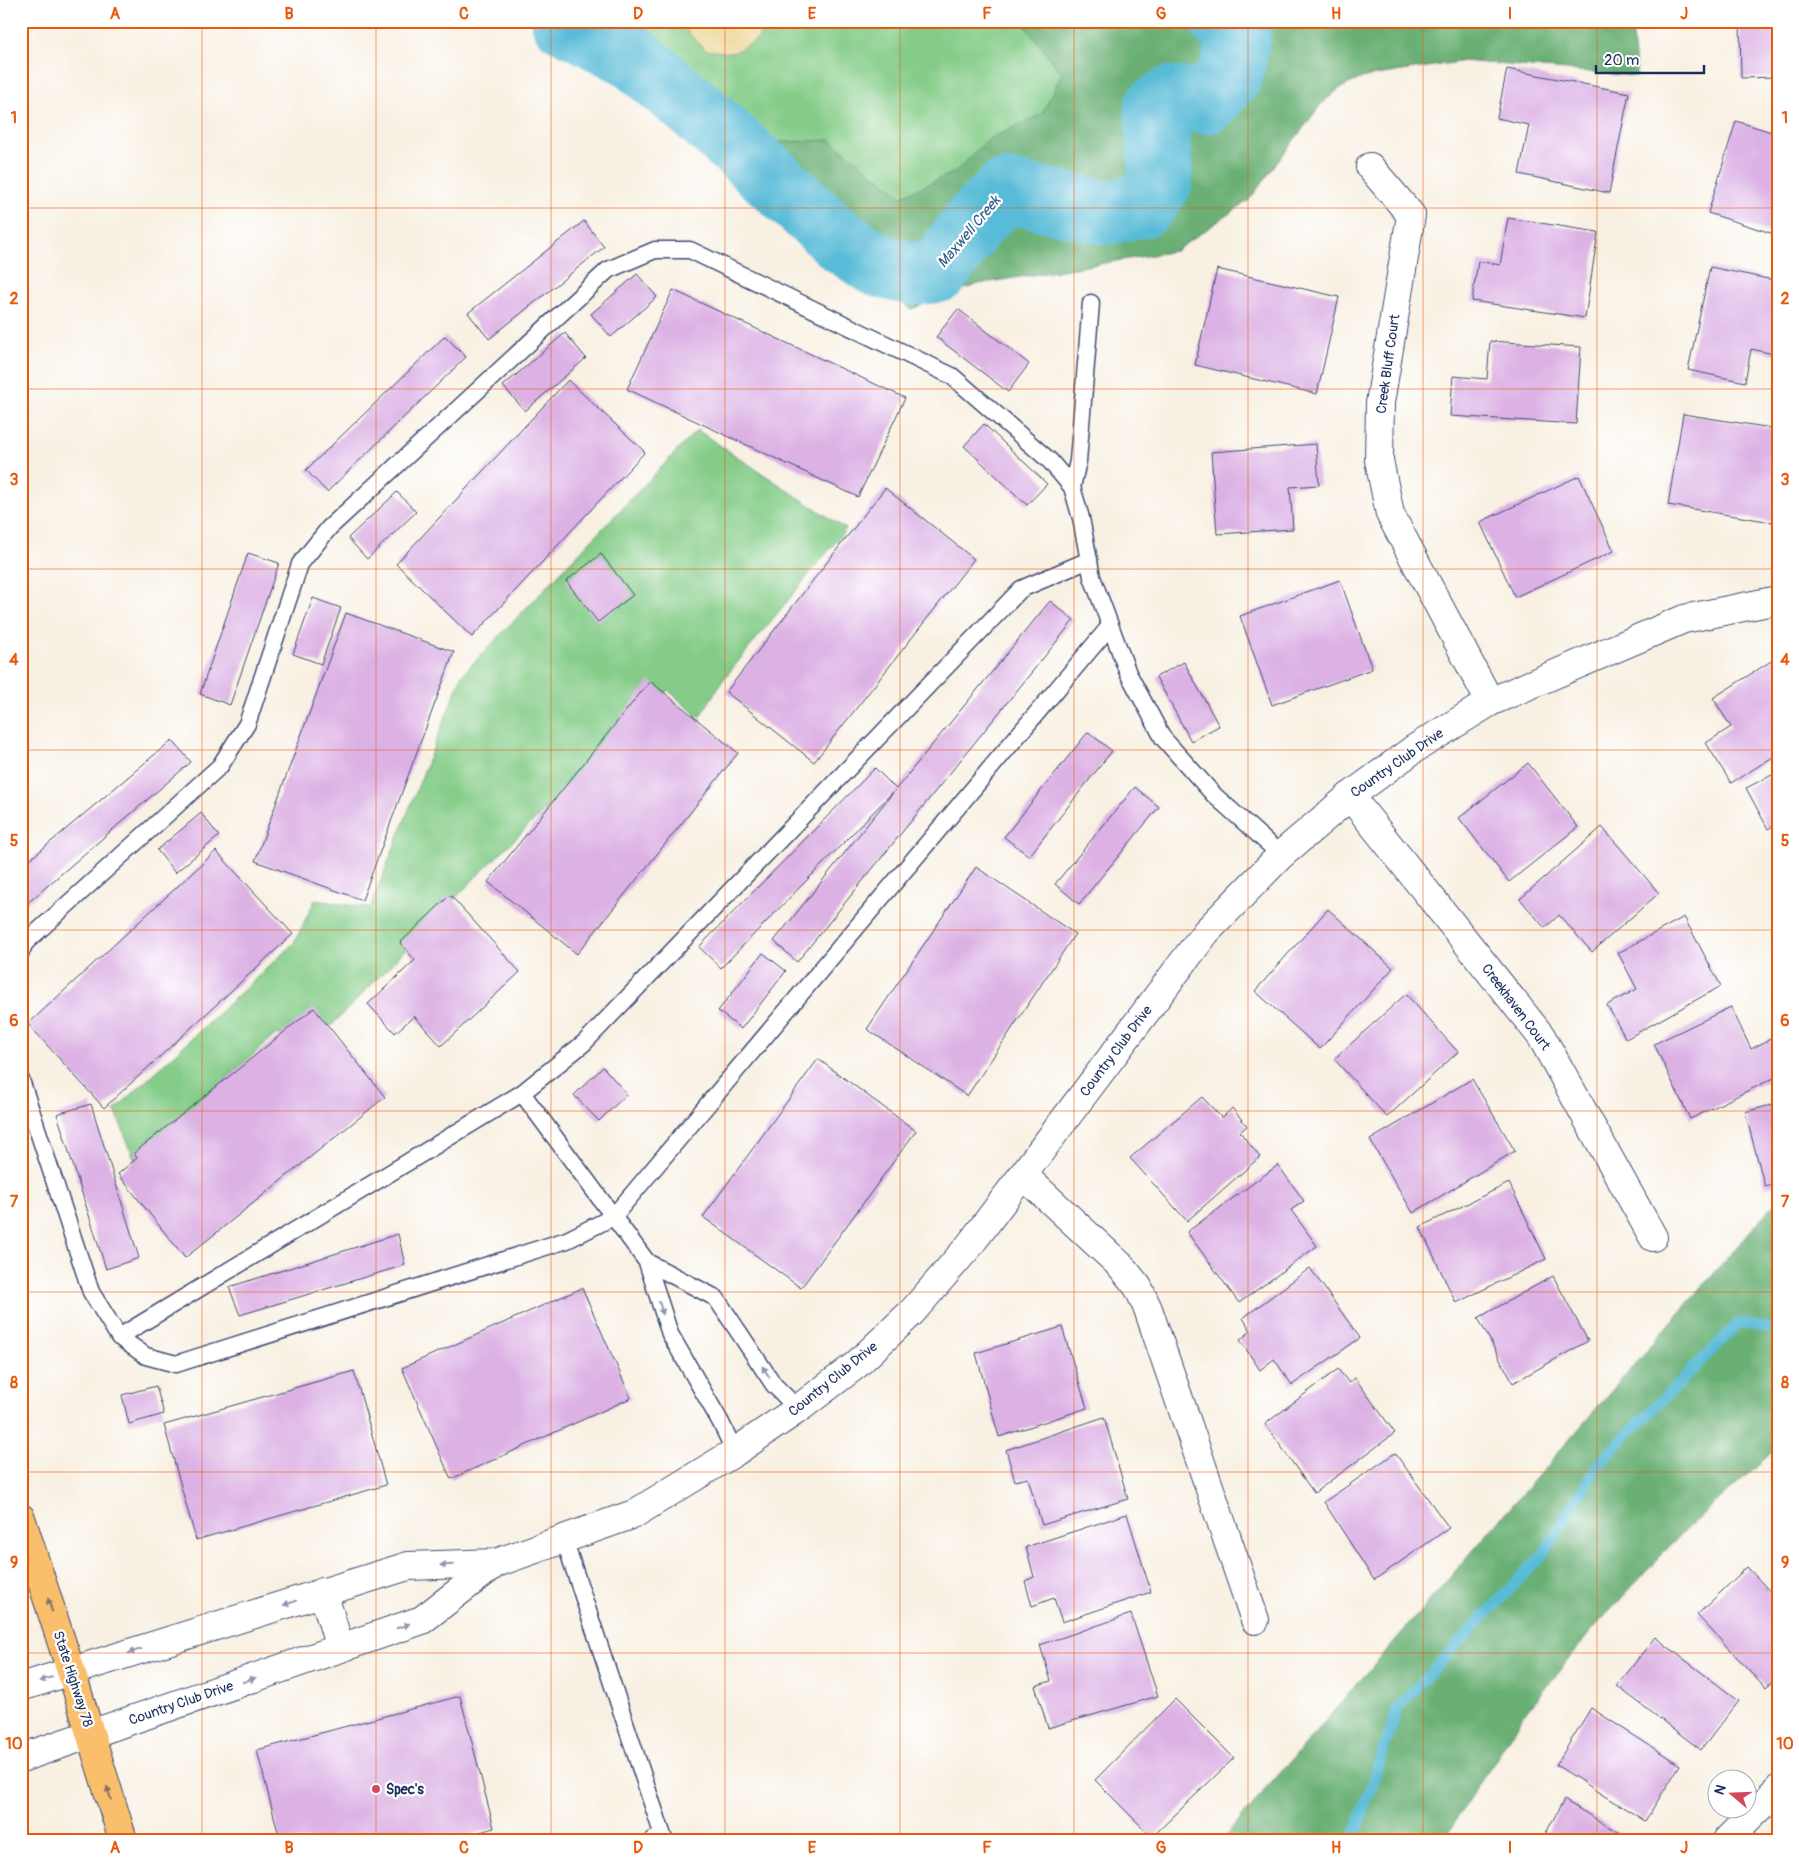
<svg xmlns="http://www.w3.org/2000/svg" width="1799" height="1861" font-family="Pangolin,sans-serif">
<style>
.green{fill:#84cc87;stroke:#507e72}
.forest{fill:#6bb074;stroke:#437069}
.sand{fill:#eeda9e;stroke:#84847e}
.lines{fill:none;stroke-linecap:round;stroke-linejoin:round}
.stream{stroke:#58bbd7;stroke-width:11}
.river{stroke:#58bbd7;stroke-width:64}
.building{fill:#dcb1e4}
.service-casing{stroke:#3c4c72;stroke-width:19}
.minor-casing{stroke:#3c4c72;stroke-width:30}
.tertiary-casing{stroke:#3c4c72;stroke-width:30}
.primary-casing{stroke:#3c4c72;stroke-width:30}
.service{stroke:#fff;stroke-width:16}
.minor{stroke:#fff;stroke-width:28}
.tertiary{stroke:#fff;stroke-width:28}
.primary{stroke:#f9bf6d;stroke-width:28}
.oneway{fill:#8d97ae}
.oneway2{fill:#7f7065}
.grid{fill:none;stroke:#e8590c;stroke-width:1;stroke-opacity:0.55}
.poi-dot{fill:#d1495b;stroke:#fff;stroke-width:2}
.labels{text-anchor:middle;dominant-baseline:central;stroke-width:4.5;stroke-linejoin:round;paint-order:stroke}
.street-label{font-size:14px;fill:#1b2f5e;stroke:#fff}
.poi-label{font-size:14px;font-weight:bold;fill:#1b2f5e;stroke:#fff;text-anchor:start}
.water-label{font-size:15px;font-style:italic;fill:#306088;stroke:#fff}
.neatline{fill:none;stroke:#e8590c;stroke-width:2}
.grid-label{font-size:16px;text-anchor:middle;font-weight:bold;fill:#e8590c}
</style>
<rect width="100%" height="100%" fill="#fff"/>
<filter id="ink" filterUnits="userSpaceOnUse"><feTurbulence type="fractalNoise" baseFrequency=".02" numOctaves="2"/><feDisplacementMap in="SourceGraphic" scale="10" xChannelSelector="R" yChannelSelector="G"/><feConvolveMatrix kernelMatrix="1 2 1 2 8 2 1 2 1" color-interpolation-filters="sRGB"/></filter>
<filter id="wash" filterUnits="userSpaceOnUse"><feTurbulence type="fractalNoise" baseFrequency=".0096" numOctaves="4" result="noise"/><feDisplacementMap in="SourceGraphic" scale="20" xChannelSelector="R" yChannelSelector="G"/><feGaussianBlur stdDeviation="1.12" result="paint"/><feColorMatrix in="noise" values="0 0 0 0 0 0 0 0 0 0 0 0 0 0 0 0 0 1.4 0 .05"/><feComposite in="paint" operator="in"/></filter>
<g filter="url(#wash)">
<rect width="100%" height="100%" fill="#f8f0e2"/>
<g class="green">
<polygon points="619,21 1631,21 1637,76 1464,61 1364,77 1340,88 1321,104 1249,200 1175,251 978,284 911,309 743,191"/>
<polygon points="697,430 846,529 723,680 699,718 668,690 476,877 332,1025 275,1035 135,1160 115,1110 294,943 315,900 370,908 462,675"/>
</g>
<g class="forest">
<polygon points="1021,21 1631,21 1637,76 1464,61 1364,77 1340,88 1321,104 1249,200 1175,251 978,284 911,309 743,191 765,143 830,140 902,196 955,172 989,139 1042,114 1062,74"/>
<polygon points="1778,1203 1778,1447 1684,1531 1592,1630 1524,1715 1443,1840 1222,1840 1772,1206"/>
</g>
<polygon class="sand" points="685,21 763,21 758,39 733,53 706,50 688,33"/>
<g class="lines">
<polyline class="stream" points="1353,1840 1398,1707 1544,1553 1599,1463 1739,1323 1778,1329"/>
<polyline class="river" points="563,21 630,55 696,110 841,241 877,265 912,274 938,271 974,222 1005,191 1106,213 1144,205 1161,181 1156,108 1171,98 1206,102 1231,75 1239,38 1222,21"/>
</g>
<g id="blocks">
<g class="building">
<polygon points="1740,21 1778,21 1778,77 1741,78"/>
<polygon points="1507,69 1629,93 1609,193 1519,174 1529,125 1497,118"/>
<polygon points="1736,121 1778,134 1778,221 1774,234 1708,213"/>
<polygon points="1508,218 1598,232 1585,318 1472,301 1478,261 1500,265"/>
<polygon points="584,221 604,247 489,339 468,313"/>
<polygon points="1710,267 1778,281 1778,355 1751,349 1745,382 1688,370"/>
<polygon points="1217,269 1339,297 1317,394 1195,365"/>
<polygon points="637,274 657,297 611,337 591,314"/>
<polygon points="673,290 905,398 858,497 627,389"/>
<polygon points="958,309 1029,364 1008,392 936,337"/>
<polygon points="565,333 586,358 525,411 503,386"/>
<polygon points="445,336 466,357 327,492 306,470"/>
<polygon points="1490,341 1581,347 1576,424 1450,416 1453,376 1487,379"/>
<polygon points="568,380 645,452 472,637 396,564"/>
<polygon points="1683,414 1778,429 1778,523 1668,505"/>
<polygon points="984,424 1047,484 1027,505 964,446"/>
<polygon points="1316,444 1319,485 1290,487 1293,529 1217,534 1211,452"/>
<polygon points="1579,476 1614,551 1515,597 1480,522"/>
<polygon points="885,488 974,559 814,762 726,692"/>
<polygon points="397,492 416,512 367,559 348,538"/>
<polygon points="248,553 279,563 230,705 200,694"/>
<polygon points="601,554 633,595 598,622 566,581"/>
<polygon points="1340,580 1372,669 1272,705 1240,616"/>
<polygon points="313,598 341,608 321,664 293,654"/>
<polygon points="1050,601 1074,620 797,962 774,941 895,790 721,968 699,947 875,768 896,789"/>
<polygon points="346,613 454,652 362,900 255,861"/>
<polygon points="1776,658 1778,661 1778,754 1731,783 1706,743 1731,727 1713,698"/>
<polygon points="1184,662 1219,726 1191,741 1156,677"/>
<polygon points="650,681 738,753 577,954 488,882"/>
<polygon points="1088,732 1112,751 1029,856 1004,837"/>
<polygon points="172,740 191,762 24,906 21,902 21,867"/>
<polygon points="1528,763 1578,827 1509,882 1459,818"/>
<polygon points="1778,772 1778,827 1776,824 1768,829 1746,788"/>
<polygon points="1135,787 1159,807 1079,904 1055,884"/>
<polygon points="201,813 219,836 175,873 157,850"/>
<polygon points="1602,827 1659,893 1592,952 1559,915 1545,928 1520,899"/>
<polygon points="216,851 293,934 104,1108 28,1024"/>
<polygon points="976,867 1075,934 967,1096 867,1029"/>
<polygon points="450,895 520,972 441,1046 414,1016 395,1033 368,1004 415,960 400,943"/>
<polygon points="1328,909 1393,968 1320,1049 1255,991"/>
<polygon points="1684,917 1721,986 1626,1039 1607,1005 1637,989 1618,953"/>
<polygon points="763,953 786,971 741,1029 718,1011"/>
<polygon points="1406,994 1458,1052 1387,1117 1334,1059"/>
<polygon points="1731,1007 1751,1049 1778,1035 1778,1076 1690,1119 1654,1044"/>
<polygon points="314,1008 385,1097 185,1258 118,1174 137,1158 134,1153"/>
<polygon points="818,1059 916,1131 801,1288 703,1217"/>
<polygon points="603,1067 627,1094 599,1121 574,1095"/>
<polygon points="1472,1079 1515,1151 1413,1213 1370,1140"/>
<polygon points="1202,1097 1222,1118 1232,1108 1247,1126 1240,1132 1260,1157 1187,1221 1130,1158"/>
<polygon points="1778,1103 1778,1184 1765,1187 1745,1112"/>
<polygon points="91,1104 139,1258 106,1269 57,1114"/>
<polygon points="1278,1165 1304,1201 1291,1210 1317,1246 1239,1303 1187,1232"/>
<polygon points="1509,1183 1546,1259 1456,1303 1420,1227"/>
<polygon points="398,1234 405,1265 240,1315 229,1287"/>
<polygon points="1310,1268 1360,1338 1292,1385 1274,1359 1260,1370 1240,1340 1251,1331 1243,1318"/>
<polygon points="1553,1276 1588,1341 1513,1383 1478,1318"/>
<polygon points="582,1288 631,1398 451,1479 402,1368"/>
<polygon points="1062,1327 1087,1408 999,1437 976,1353"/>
<polygon points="1338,1369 1349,1383 1355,1378 1395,1433 1314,1493 1265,1424"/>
<polygon points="354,1371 386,1485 196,1540 164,1425"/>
<polygon points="156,1386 164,1414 129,1424 122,1395"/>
<polygon points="1104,1417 1128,1499 1042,1525 1028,1478 1015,1481 1006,1450"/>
<polygon points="1395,1453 1449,1528 1374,1580 1324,1502"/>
<polygon points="1127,1514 1151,1592 1062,1622 1054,1598 1032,1606 1025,1581 1034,1577 1026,1547"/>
<polygon points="1747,1567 1778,1600 1778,1677 1766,1688 1697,1615"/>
<polygon points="1131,1614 1158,1696 1048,1728 1035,1686 1051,1681 1040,1645"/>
<polygon points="1655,1637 1739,1701 1701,1750 1617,1686"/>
<polygon points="460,1696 494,1828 452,1840 280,1840 257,1750"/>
<polygon points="1175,1699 1234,1758 1152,1837 1095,1780"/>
<polygon points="1591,1708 1680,1765 1645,1821 1556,1765"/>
<polygon points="1564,1800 1631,1840 1542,1840"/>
</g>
</g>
</g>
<g filter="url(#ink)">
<use href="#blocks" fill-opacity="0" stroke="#3c4c72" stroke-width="1"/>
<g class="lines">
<g class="service-casing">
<g id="service">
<polyline points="1072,487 1078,461 1091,303"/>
<polyline points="21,952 25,943 220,766 247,724 300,564 329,528 608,270 655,250 690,250 952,376 1050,461 1072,487 1081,518 1092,577 1128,673 1163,738 1214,795 1281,855"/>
<polyline points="21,1080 91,1292 119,1337 146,1356 176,1364 567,1240 613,1217 1110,626"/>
<polyline points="522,1093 647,1262 670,1334 720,1421 735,1452"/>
<polyline points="647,1262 716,1298 774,1385 798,1409"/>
<polyline points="119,1337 522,1093 584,1043 1021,589 1089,560"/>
<polyline points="564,1539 663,1836 653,1840"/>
</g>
</g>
<g class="minor-casing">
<g id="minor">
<polyline points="1370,167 1411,215 1380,403 1379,460 1390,514 1490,702"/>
<polyline points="1350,796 1541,1036 1653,1237"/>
<polyline points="1023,1175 1121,1266 1138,1287 1148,1309 1255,1620"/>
<polyline points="1727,1840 1778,1790"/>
</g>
</g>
<g class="tertiary-casing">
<g id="tertiary">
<polyline points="323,1592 340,1648"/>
<polyline points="21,1687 408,1566 496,1563 634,1514 735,1452 798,1409 856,1365 912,1312 969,1246 1206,932 1281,855 1350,796 1414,749 1490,702 1684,619 1778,600"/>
<polyline points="21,1758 422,1620 496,1563"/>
</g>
</g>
<g class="primary-casing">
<polyline id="primary" points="21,1518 71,1671 123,1840"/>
</g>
<use href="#service" class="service"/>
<use href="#minor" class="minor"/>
<use href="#tertiary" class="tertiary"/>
<use href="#primary" class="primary"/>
</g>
<defs><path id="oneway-solid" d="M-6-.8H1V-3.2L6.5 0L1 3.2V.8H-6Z" transform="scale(1.25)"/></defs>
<g class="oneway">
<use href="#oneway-solid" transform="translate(661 1308) rotate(73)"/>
<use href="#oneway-solid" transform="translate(766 1372) rotate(-124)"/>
<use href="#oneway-solid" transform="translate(447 1565) rotate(179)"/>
<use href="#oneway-solid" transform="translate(290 1603) rotate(163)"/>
<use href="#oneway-solid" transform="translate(403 1626) rotate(-19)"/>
<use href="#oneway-solid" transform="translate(135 1651) rotate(163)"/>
<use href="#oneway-solid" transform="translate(46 1679) rotate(162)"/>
<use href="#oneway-solid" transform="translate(249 1680) rotate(-19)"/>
</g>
<g class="oneway2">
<use href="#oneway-solid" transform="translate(50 1605) rotate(-108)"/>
<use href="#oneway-solid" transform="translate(109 1793) rotate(-107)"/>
</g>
</g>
<path class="grid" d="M202,21V1840M376,21V1840M551,21V1840M725,21V1840M900,21V1840M1074,21V1840M1248,21V1840M1423,21V1840M1597,21V1840M21,208H1778M21,389H1778M21,569H1778M21,750H1778M21,930H1778M21,1111H1778M21,1292H1778M21,1472H1778M21,1653H1778"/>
<circle class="poi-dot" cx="376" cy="1789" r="5"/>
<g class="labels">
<g class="street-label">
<text transform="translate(1388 364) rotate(-82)">Creek Bluff Court</text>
<text transform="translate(1397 763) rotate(-35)">Country Club Drive</text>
<text transform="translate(1516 1007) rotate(53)">Creekhaven Court</text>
<text transform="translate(1116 1051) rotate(-53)">Country Club Drive</text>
<text transform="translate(833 1379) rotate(-39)">Country Club Drive</text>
<text transform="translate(73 1679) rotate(72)">State Highway 78</text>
<text transform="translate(181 1703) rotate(-19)">Country Club Drive</text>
</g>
<g class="poi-label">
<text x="386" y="1789">Spec's</text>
</g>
<g class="water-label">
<text transform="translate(969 232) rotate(-50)">Maxwell Creek</text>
</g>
</g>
<rect width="1799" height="1861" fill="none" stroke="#fff" stroke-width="55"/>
<g transform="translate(1732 1794) rotate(289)"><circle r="24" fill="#ffffff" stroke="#a4acbf"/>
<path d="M0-4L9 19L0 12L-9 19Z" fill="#d1495b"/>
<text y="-8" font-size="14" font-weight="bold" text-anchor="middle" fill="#1b2f5e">N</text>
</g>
<path d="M1596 65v8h108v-8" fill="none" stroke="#1b2f5e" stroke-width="2.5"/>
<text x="1604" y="65" font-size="15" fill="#1b2f5e" stroke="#ffffff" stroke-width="4" paint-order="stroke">20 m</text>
<rect x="28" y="28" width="1744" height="1806" class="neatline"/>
<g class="grid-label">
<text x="115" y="19">A</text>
<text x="289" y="19">B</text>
<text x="464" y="19">C</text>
<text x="638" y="19">D</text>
<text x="812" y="19">E</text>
<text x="987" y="19">F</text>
<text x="1161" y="19">G</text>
<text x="1336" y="19">H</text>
<text x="1510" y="19">I</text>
<text x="1684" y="19">J</text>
<text x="14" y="123">1</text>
<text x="1785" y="123">1</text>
<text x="14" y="304">2</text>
<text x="1785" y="304">2</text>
<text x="14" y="485">3</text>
<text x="1785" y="485">3</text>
<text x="14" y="665">4</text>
<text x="1785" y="665">4</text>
<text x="14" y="846">5</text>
<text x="1785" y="846">5</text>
<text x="14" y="1026">6</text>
<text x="1785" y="1026">6</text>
<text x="14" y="1207">7</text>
<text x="1785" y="1207">7</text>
<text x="14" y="1388">8</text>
<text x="1785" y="1388">8</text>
<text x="14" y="1568">9</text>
<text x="1785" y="1568">9</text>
<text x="14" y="1749">10</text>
<text x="1785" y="1749">10</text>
<text x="115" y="1853">A</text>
<text x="289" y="1853">B</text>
<text x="464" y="1853">C</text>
<text x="638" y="1853">D</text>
<text x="812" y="1853">E</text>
<text x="987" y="1853">F</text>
<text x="1161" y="1853">G</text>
<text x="1336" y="1853">H</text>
<text x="1510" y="1853">I</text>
<text x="1684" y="1853">J</text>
</g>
</svg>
